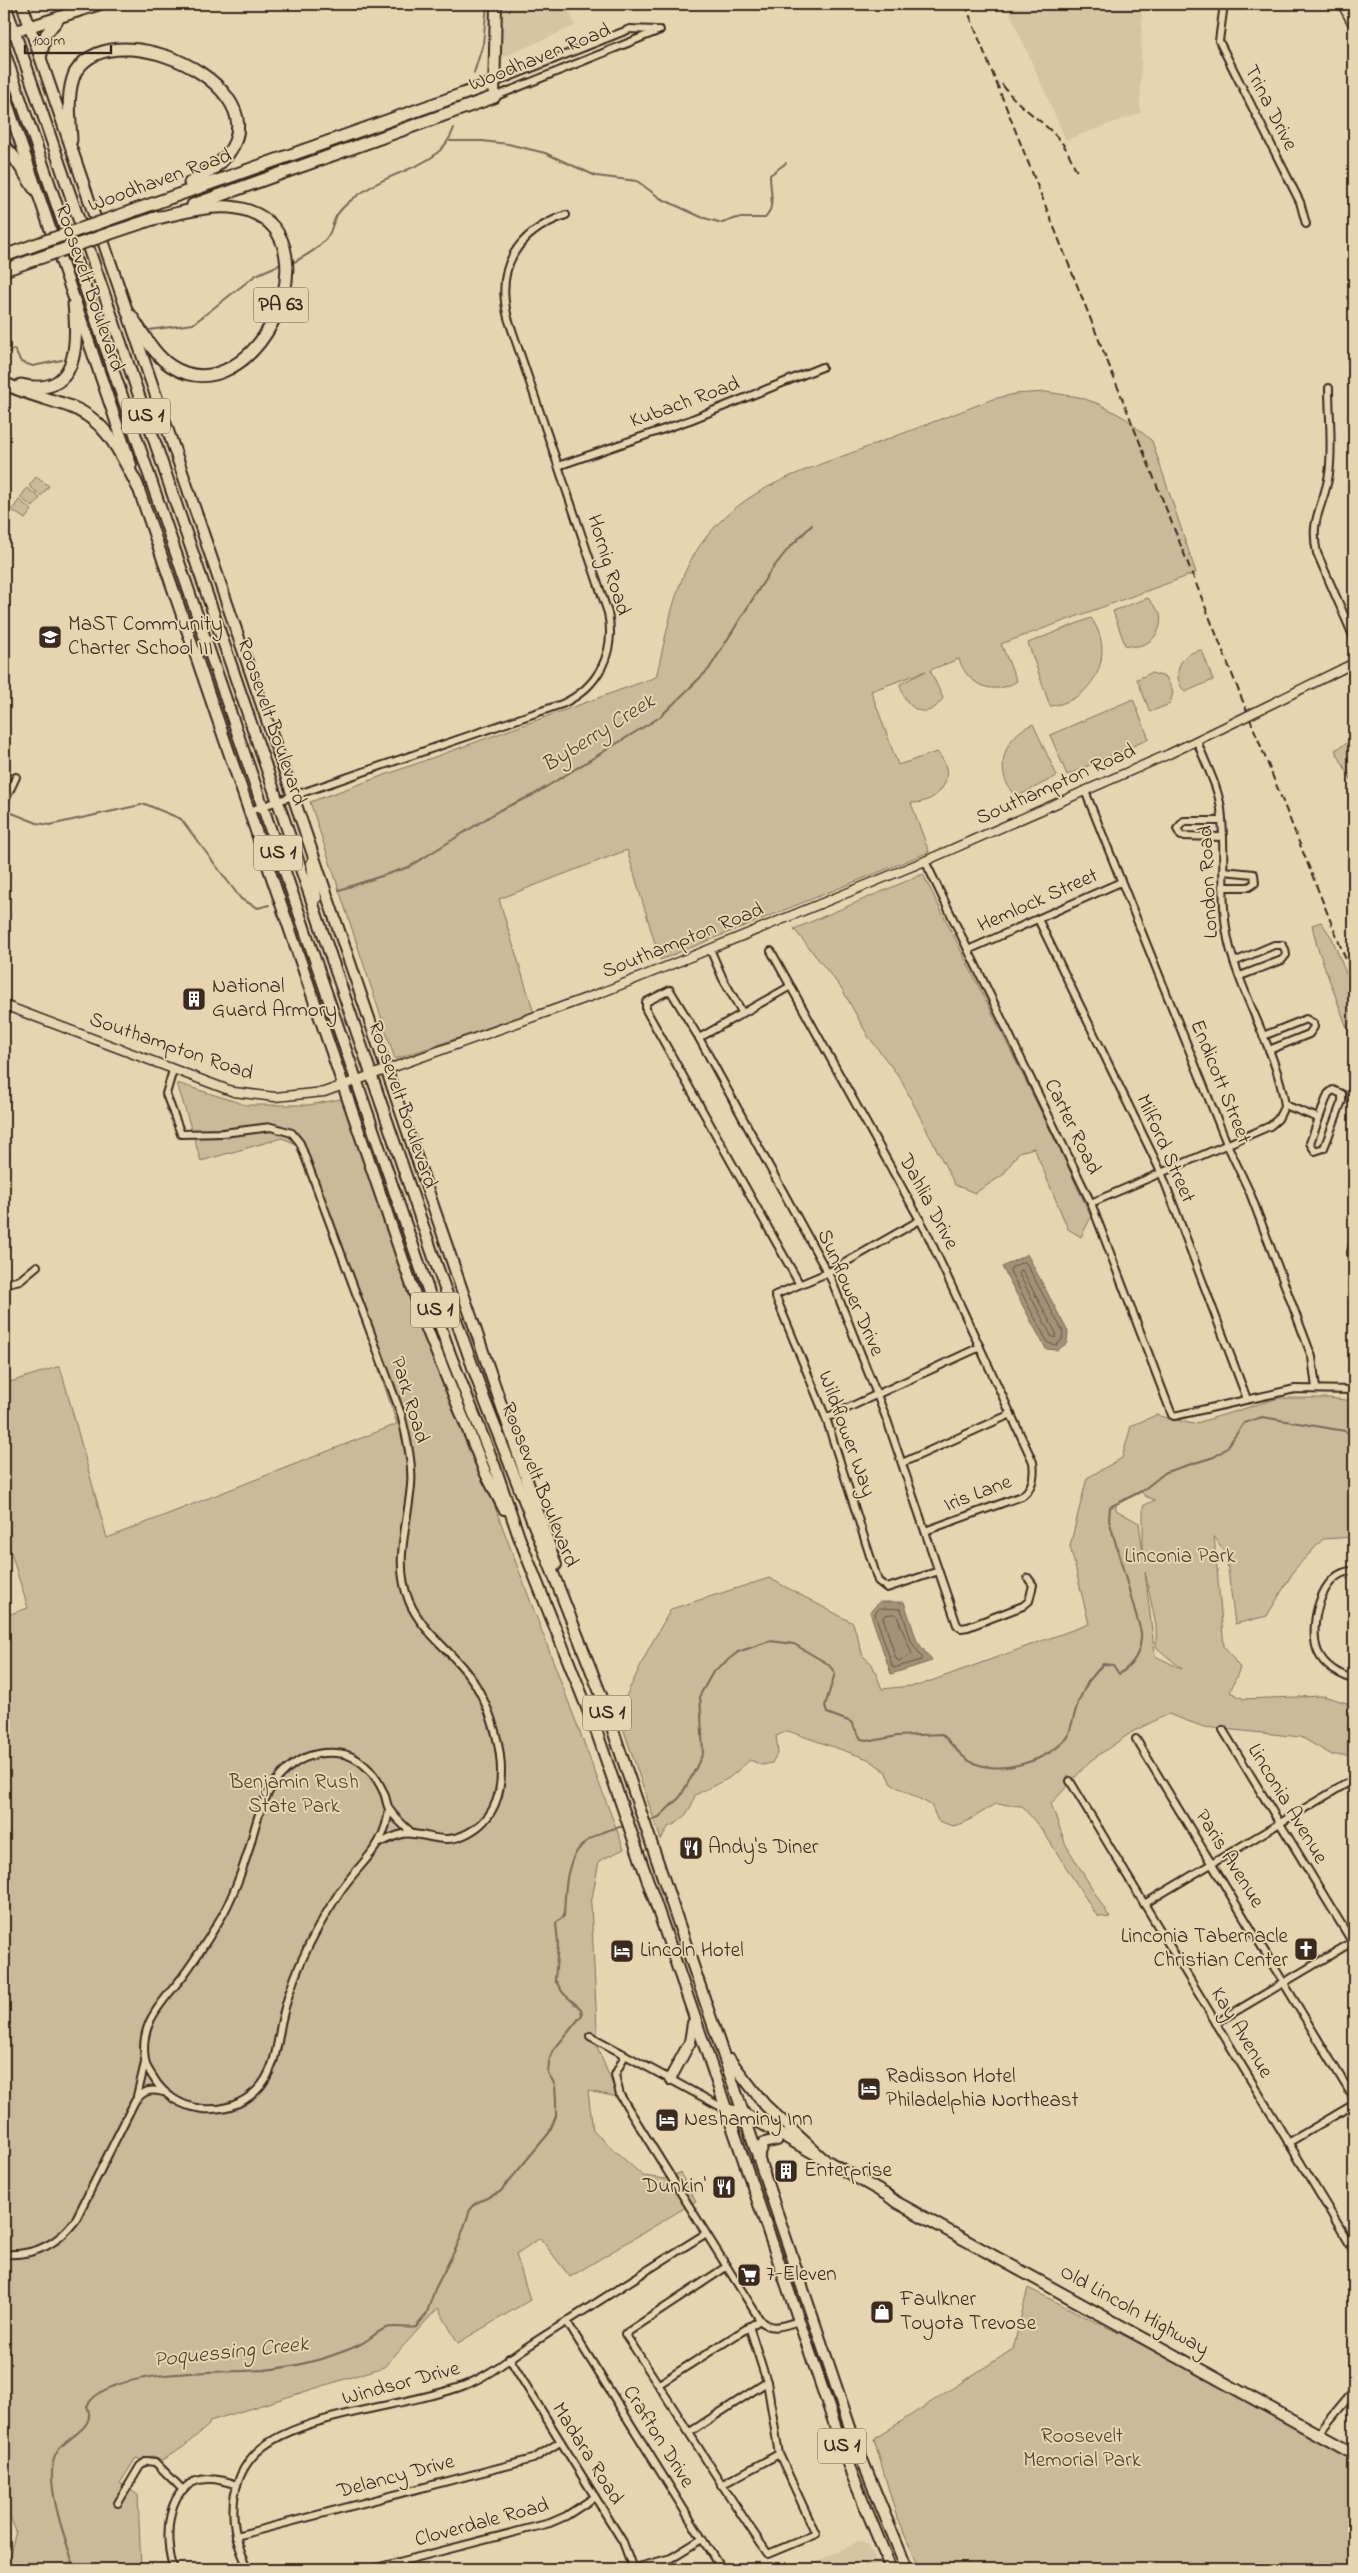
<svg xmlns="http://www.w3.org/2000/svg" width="1358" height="2573" font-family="'Indie Flower',sans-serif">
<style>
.built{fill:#d6c4a2}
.green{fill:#cbb99a;stroke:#83725c;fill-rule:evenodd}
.water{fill:#a39278;stroke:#796854}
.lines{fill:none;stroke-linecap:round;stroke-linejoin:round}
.shore{stroke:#655442;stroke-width:1}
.stream{stroke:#796854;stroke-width:2}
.minor-casing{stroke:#3b2a1e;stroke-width:10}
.tertiary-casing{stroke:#3b2a1e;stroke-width:11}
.primary-casing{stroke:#3b2a1e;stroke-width:14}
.trunk-casing{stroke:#3b2a1e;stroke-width:14}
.motorway-casing{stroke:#3b2a1e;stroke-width:15}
.minor{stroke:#e7d5b2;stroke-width:6}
.tertiary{stroke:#e7d5b2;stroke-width:8}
.primary{stroke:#e7d5b2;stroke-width:10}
.trunk{stroke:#e7d5b2;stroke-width:10}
.motorway{stroke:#e7d5b2;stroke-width:11}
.rail{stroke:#3b2a1e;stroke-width:2;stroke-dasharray:8 4;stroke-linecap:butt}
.tertiary-bridge-casing{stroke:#3b2a1e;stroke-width:11;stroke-linecap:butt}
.motorway-bridge-casing{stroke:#3b2a1e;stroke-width:15;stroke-linecap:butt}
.tertiary-bridge{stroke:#e7d5b2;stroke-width:8}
.motorway-bridge{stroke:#e7d5b2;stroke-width:11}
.labels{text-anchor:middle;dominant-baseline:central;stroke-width:4;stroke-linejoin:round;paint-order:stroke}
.shield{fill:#e7d5b2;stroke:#6f5d4a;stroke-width:1}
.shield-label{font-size:20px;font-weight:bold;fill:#3b2a1e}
.street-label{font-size:21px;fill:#3b2a1e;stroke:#e7d5b2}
.poi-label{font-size:21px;fill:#3b2a1e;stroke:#e7d5b2;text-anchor:start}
.park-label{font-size:21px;fill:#513f31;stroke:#e7d5b2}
.water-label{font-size:22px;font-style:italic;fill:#503f30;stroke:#e7d5b2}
</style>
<rect width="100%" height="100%" fill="#e7d5b2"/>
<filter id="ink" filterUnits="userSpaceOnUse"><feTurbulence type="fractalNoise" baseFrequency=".02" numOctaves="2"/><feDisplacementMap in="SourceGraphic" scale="10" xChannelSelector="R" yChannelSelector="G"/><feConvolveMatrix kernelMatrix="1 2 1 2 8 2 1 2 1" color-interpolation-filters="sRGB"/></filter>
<g filter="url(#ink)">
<g class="built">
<polygon points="501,4 567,4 575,26 497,60"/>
<polygon points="1006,4 1142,4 1140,113 1066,140"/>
<polygon points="861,2541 868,2544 881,2569 800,2569"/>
</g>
<g class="green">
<path d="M1046,392L1079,397L1099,404L1125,418L1152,441L1196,573L1001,644L1017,681C994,697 967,685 959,659L930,670L943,698C927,724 904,708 900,684L926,671L871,691L898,765L937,752C959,775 940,804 911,803L929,852L660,960L627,850L499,899L534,1013L395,1059L310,802L656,677C666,638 672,594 692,558C731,491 795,474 862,449C906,432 950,416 993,399L1015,394Z"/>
<polygon points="36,477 49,486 41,496 29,486"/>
<polygon points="27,488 40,498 33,507 20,498"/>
<polygon points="19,500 32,510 25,519 12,510"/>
<path d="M1148,598L1160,613C1164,634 1147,651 1125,645L1113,611Z"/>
<path d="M1091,618C1117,654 1094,701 1050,706L1028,643Z"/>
<path d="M1202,650L1213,680L1185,692C1170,675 1180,652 1202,650Z"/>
<polygon points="1151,673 1166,677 1173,692 1170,704 1150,712 1137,679"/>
<polygon points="1133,699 1149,739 1067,775 1050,735"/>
<path d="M1033,724L1057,776L1016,797C993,773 1002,736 1033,724Z"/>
<polygon points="1354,739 1354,785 1335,750"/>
<polygon points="923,874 1063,1156 1091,1217 1081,1237 1068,1229 1034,1148 1019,1152 1003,1175 975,1193 955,1185 900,1078 868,1036 842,989 794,929"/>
<polygon points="1321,922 1332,938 1354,994 1354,1047 1317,946 1312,925"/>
<polygon points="177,1083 246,1105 309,1105 341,1099 624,1849 599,1861 591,1904 598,2049 618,2097 588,2091 593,2131 643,2176 665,2179 680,2173 696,2201 570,2277 540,2238 516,2254 530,2300 458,2343 438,2308 384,2367 210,2421 209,2425 182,2448 162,2460 153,2456 141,2460 136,2458 120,2483 138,2495 141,2569 6,2569 16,2531 4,2503 4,1616 28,1608 4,1530 4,1384 60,1366 107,1538 397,1424 306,1148 282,1138 201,1161"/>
<path d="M1279,1398H1329L1354,1401V1537L1323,1539L1295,1569L1267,1616L1235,1624L1226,1554L1214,1536L1224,1646L1240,1668L1230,1692L1244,1699L1323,1696L1354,1705V1755H1332L1301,1737L1204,1727L1168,1714L1132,1732L1090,1761L1051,1804L1066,1845L1110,1918L1097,1916L1043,1831L1022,1806L996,1804L964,1823L953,1826L938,1821L931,1805L891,1784L885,1771L868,1759L788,1731L776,1736L778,1752L772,1763L762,1765L750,1760L729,1778L695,1795C691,1810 683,1822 668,1827L661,1840L618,1713L649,1648L671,1609L769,1578L853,1623L863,1656L872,1664L882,1689L920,1685L1089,1624L1070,1546L1087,1478L1122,1458L1131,1426L1156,1415L1193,1424ZM1140,1491L1145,1496L1155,1500L1143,1506V1553L1139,1523L1116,1510V1504ZM1145,1572L1156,1626V1647L1182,1669L1155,1656Z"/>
<polygon points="1028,2288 1219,2383 1354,2459 1354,2569 920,2569 897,2518 874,2439 1013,2349"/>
</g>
<g class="water">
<polygon points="1027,1254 1068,1332 1067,1343 1058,1350 1046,1349 1002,1267"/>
<polygon points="879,1602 904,1602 917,1641 932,1661 891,1674 870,1612"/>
</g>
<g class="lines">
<g class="shore">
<polygon points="1023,1262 1026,1263 1063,1332 1062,1340 1056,1345 1048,1343 1010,1271 1011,1268"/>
<polygon points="1022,1270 1056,1333 1055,1338 1052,1337 1019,1274"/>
<polygon points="880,1608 901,1609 912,1643 922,1657 922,1660 893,1668 875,1614"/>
<polygon points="894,1614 897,1616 912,1654 899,1661 896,1659 883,1617 885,1615"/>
</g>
<g class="stream">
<polyline points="474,73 483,44 487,4"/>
<path d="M450,141H482L508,144L545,153L596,176L637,181L660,198L701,217L722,223L737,218H765C776,207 770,190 770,175L786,163"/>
<path d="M294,262C307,255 320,248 328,236C332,230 333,221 337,215C345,203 358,195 369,188C399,168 441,167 454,128"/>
<polyline points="149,330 193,324 256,275 279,265"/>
<polyline points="4,354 14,349 21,362 33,366 62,360"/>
<polyline points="12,813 37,823 50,825 145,804 181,819 241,899 258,908 269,905"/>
<polyline points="339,890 409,867 500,810 533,795 660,717 709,669 769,573 788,549 812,525"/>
<path d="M649,1821L659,1817L680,1797L693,1774L703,1753L700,1695L713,1672L738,1652L770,1641L794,1644L828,1664L835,1673L825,1706L827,1713L851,1722L861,1739L872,1741L897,1736L942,1734C951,1743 962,1759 974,1763C1003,1775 1047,1761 1068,1737L1078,1702L1088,1682L1103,1664L1113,1665L1119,1674C1135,1664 1142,1651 1141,1632L1109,1520L1110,1507L1142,1491L1166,1472L1214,1457L1226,1449L1244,1423L1262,1417L1345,1431L1354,1439"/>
<path d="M75,2569C66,2541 44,2484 55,2456C64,2435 98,2430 87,2406C105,2371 209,2372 245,2371C283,2370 322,2361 357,2346C367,2342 376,2332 386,2328C394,2325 407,2329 416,2327L426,2315L435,2289L458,2244L470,2210L476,2203L500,2192L549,2133L556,2116V2101L555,2085L548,2073L549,2062L552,2052L582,2015L581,2009L563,1993L555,1980L558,1944L556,1923L564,1916C566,1867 568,1836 625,1826"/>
</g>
<g class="minor-casing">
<g id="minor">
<polyline points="1224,4 1219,41 1300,202 1306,224"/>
<polyline points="494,83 630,29 656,30"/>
<polyline points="494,97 660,30"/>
<path d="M1329,388C1329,416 1333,446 1329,474C1324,507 1309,518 1317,553L1354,638"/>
<polyline points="558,466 690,420 822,367"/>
<path d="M1197,741C1205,763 1218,786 1221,809C1227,855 1218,902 1230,948C1244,1002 1276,1050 1285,1105"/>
<polyline points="1085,791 1227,1144 1250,1193 1312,1357 1316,1388"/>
<polyline points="4,803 16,777"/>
<path d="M249,811L562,704C599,687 616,652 608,613L508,318C495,267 517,232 566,215"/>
<polyline points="1222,837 1181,836 1177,829 1184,821 1222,821"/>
<polyline points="925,861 1091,1203 1172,1415 1174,1416 1295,1389 1354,1390"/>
<polyline points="1223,871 1254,874 1255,883 1249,887 1223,887"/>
<polyline points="1038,919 1161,1172 1247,1399"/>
<polyline points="710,949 723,979 742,1012"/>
<polyline points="968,950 1121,882"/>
<path d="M771,951L926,1231L1033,1462C1035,1476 1033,1488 1022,1496L925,1531"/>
<polyline points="1234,962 1274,945 1282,945 1285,949 1286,955 1282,960 1240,976"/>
<polyline points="1263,1036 1306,1019 1313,1023 1314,1027 1309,1034 1269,1050"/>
<polyline points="699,1038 789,987"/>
<path d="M173,1070L166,1094L181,1134L223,1133L271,1127L292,1133L300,1143L401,1414C406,1436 413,1462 411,1485C408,1524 393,1562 409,1601C423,1635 456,1653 475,1684C500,1725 521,1806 468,1833C445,1845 435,1836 413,1834C401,1832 391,1838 380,1843"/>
<polygon points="1333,1090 1342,1094 1342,1101 1324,1148 1315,1151 1310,1143 1328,1094"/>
<polyline points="1285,1105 1318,1118"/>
<polyline points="1091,1203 1270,1126 1278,1119 1285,1105"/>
<polyline points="920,1220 827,1273 775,1295 826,1418 878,1581 887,1588 939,1571"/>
<polyline points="1354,1239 1351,1253 1354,1267"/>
<polyline points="799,1283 646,1010 646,1002 670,990 699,1038 832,1281 887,1420 957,1625 961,1628 968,1627 1023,1606 1029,1601 1033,1585 1028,1578"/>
<polyline points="4,1284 20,1280 37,1266"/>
<polyline points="826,1418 980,1347"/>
<polyline points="902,1463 1011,1414"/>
<path d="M1354,1571C1320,1569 1308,1629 1318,1652C1325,1668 1340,1674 1354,1680"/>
<polyline points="1223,1730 1354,1945"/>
<polyline points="1136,1739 1354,2099"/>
<polyline points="1070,1781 1354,2251"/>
<polyline points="1349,1783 1354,1792"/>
<path d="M389,1808C385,1850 360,1861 339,1893C312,1934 291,1976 281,2024C277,2047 274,2074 256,2091C226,2120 174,2114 153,2077C150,2072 145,2066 145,2060C139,2022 162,2003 183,1976C197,1957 210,1936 222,1916C234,1895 242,1871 249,1849C256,1823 262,1795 281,1775C297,1758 315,1751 337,1753C358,1754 375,1773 383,1791C386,1796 386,1803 389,1809C395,1818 404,1826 412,1833"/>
<polyline points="1144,1904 1354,1779"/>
<polyline points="1216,2023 1354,1941"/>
<polyline points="590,2036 725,2109"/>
<path d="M625,2055L615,2075L620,2095L760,2320C771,2332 785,2325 799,2321"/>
<polyline points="137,2096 145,2063"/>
<polyline points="1288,2143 1354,2104"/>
<path d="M4,2254C34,2256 57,2245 75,2221L135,2101C144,2090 150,2089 163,2092"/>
<path d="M726,2267L625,2334C674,2406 718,2482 768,2554L816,2534L779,2454"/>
<polyline points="567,2322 721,2569"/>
<polyline points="509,2358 623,2542 633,2569"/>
<polyline points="659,2384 760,2320"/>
<polyline points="690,2432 767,2382"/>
<polyline points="1318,2434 1354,2391"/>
<polyline points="721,2485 779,2454 767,2382 749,2326"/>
<polyline points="118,2503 140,2466 147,2461 155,2462 183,2490"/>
<polyline points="236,2536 533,2459 560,2442"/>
<path d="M174,2569C163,2540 165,2478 210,2479C219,2479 228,2482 237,2485"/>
<path d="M249,2569C230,2534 225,2488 253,2456C290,2413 411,2407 465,2385C489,2376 511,2357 533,2343C590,2307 647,2270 705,2234"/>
<polyline points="372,2569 550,2523 566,2516 595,2497"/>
<polyline points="632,2569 671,2558 702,2539"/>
</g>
</g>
<g class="tertiary-casing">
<g id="tertiary">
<polyline points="1342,4 1354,26"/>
<polyline points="1259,710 1354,663"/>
<polyline points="4,1005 234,1092 275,1097 324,1092 603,992 710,949 925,861 1169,754 1239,720"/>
</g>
</g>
<g class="primary-casing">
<g id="primary">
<polyline points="4,35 100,4"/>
<polyline points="494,97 496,4"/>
<polyline points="725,2109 743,2113 887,2195 896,2202 1354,2454"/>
</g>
</g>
<g class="trunk-casing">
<g id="trunk">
<polyline points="5,4 433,1255 485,1401 601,1695 856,2445 907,2569"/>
<polyline points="22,4 556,1565"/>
<polyline points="4,51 450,1354 495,1467 519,1537 597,1733 851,2472 891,2569"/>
<polyline points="41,56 46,34 60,17"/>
<polyline points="4,94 131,465"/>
<polyline points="136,481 425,1324 485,1472 504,1509"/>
<polyline points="312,863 316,898"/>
<polyline points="730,2060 765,2105 821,2157"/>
<polyline points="670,2079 690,2042 693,2023"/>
<polyline points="758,2158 764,2143 777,2140"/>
</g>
</g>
<g class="motorway-casing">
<g id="motorway">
<path d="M71,140C70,118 66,94 75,73C116,0 332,110 190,183"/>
<polyline points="4,146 14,157 34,188"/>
<polyline points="193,205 494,97"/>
<polyline points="107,220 494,83"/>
<polyline points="111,233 159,217"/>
<polyline points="4,256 43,242"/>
<polyline points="4,270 48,255"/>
<path d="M131,316C143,333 153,354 171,366C252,418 338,242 249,211C219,200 183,213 152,219"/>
<path d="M4,383C23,393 45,398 66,405C106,418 120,452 138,487"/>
<path d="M21,385C79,399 78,342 74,304"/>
</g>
</g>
<use href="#minor" class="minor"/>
<use href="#tertiary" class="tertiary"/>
<use href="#primary" class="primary"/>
<use href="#trunk" class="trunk"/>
<use href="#motorway" class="motorway"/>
<g class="rail">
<polyline points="965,4 1354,980"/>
<path d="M1002,84C1016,105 1038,117 1055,135C1066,145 1071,159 1077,172"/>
</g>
<g class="tertiary-bridge-casing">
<polyline id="tertiary-bridge" points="1239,720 1259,710"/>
</g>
<g class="motorway-bridge-casing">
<g id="motorway-bridge">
<polyline points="43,242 107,220"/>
<polyline points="48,255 111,233"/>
</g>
</g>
<use href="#tertiary-bridge" class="tertiary-bridge"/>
<use href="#motorway-bridge" class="motorway-bridge"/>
</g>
</g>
<defs>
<g id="school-square" transform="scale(1.25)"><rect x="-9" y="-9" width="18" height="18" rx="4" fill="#3b2a1e" stroke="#e7d5b2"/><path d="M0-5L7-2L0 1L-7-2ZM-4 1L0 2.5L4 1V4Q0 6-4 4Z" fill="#fff"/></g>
<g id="building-square" transform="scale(1.25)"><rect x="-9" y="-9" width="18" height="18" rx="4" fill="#3b2a1e" stroke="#e7d5b2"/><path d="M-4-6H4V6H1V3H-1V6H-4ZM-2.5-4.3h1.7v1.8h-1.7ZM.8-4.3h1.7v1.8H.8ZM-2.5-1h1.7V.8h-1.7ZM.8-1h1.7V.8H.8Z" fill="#fff"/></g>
<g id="restaurant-square" transform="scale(1.25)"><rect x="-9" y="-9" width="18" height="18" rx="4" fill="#3b2a1e" stroke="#e7d5b2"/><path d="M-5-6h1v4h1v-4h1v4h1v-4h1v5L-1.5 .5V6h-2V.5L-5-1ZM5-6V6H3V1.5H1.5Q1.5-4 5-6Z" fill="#fff"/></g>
<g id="church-square" transform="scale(1.25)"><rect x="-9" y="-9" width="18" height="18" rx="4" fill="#3b2a1e" stroke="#e7d5b2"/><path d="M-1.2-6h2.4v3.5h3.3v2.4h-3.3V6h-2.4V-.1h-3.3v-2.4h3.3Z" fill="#fff"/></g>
<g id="hotel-square" transform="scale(1.25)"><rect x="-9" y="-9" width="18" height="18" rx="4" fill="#3b2a1e" stroke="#e7d5b2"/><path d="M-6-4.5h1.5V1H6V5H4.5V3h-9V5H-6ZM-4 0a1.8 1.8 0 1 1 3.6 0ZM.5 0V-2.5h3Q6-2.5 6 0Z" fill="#fff"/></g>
<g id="supermarket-square" transform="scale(1.25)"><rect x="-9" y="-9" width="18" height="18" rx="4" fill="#3b2a1e" stroke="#e7d5b2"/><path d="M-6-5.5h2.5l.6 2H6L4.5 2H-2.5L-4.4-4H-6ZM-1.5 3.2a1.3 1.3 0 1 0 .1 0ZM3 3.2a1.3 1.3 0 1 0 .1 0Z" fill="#fff"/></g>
<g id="shop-square" transform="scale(1.25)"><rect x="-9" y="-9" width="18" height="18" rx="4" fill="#3b2a1e" stroke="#e7d5b2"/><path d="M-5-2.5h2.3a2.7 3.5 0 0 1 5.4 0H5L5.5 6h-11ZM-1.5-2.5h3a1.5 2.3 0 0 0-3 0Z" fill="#fff"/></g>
</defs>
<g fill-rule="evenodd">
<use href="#school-square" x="50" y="637"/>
<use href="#building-square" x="194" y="999"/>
<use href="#restaurant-square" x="691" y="1848"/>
<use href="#church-square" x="1306" y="1949"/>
<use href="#hotel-square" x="622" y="1951"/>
<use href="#hotel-square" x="869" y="2089"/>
<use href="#hotel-square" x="667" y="2120"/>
<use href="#building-square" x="786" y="2171"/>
<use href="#restaurant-square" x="724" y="2187"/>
<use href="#supermarket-square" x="749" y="2275"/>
<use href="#shop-square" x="882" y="2312"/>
</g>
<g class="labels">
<g class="shield">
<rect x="253.5" y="287.5" width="55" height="35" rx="4"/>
<rect x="122" y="398.5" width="48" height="35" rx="4"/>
<rect x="254" y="835.5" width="48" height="35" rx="4"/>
<rect x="411" y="1292.5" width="48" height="35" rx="4"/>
<rect x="583" y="1695.5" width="48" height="35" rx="4"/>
<rect x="818" y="2428.5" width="48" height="35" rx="4"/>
</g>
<g class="shield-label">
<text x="281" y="305">PA 63</text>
<text x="146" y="416">US 1</text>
<text x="278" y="853">US 1</text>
<text x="435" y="1310">US 1</text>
<text x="607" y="1713">US 1</text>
<text x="842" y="2446">US 1</text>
</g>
<g class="street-label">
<text transform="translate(540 58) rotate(-22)">Woodhaven Road</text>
<text transform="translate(1270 108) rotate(63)">Trina Drive</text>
<text transform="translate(160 181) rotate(-20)">Woodhaven Road</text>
<text transform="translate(89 288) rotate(71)">Roosevelt Boulevard</text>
<text transform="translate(685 403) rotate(-20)">Kubach Road</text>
<text transform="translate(608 565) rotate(73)">Hornig Road</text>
<text transform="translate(271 722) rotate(71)">Roosevelt Boulevard</text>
<text transform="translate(1056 785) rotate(-24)">Southampton Road</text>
<text transform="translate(1209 882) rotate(-93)">London Road</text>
<text transform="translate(1038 901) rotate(-24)">Hemlock Street</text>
<text transform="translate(683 941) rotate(-22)">Southampton Road</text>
<text transform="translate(171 1047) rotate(19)">Southampton Road</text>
<text transform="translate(1220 1082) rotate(68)">Endicott Street</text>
<text transform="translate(402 1105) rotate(71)">Roosevelt Boulevard</text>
<text transform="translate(1072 1127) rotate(64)">Carter Road</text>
<text transform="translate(1165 1149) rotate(66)">Milford Street</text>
<text transform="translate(928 1202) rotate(62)">Dahlia Drive</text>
<text transform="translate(850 1293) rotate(66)">Sunflower Drive</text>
<text transform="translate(409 1400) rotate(73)">Park Road</text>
<text transform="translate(846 1434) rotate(70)">Wildflower Way</text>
<text transform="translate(539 1485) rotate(68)">Roosevelt Boulevard</text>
<text transform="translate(978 1494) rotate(-21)">Iris Lane</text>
<text transform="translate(1287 1804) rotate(59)">Linconia Avenue</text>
<text transform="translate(1229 1859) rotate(58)">Paris Avenue</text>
<text transform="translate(1241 2033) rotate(59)">Kay Avenue</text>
<text transform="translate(1134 2311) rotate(29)">Old Lincoln Highway</text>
<text transform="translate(401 2384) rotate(-15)">Windsor Drive</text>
<text transform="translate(658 2437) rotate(58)">Crafton Drive</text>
<text transform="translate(587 2454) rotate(58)">Madara Road</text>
<text transform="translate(396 2477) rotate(-15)">Delancy Drive</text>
<text transform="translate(482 2523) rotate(-15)">Cloverdale Road</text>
</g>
<g class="poi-label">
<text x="68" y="625">MaST Community<tspan x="68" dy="24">Charter School III</tspan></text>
<text x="212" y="987">National<tspan x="212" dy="24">Guard Armory</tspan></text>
<text x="708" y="1848">Andy's Diner</text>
<text x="1288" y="1937" text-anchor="end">Linconia Tabernacle<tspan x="1288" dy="24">Christian Center</tspan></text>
<text x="640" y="1951">Lincoln Hotel</text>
<text x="886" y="2077">Radisson Hotel<tspan x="886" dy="24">Philadelphia Northeast</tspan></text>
<text x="684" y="2120">Neshaminy Inn</text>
<text x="804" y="2171">Enterprise</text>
<text x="706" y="2187" text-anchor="end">Dunkin'</text>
<text x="766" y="2275">7-Eleven</text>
<text x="900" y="2300">Faulkner<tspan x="900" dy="24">Toyota Trevose</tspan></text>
</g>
<g class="park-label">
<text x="1180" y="1557">Linconia Park</text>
<text x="294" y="1783">Benjamin Rush<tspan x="294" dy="24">State Park</tspan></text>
<text x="1082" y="2437">Roosevelt<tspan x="1082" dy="24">Memorial Park</tspan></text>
</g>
<g class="water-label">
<text transform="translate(599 734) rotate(-32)">Byberry Creek</text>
<text transform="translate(231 2353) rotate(-6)">Poquessing Creek</text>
</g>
</g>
<rect width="1358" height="2573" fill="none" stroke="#e7d5b2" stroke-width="20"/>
<rect x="10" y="10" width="1338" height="2553" fill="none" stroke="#3b2a1e" stroke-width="2" filter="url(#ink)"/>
<path d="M25 45v8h86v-8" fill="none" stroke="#3b2a1e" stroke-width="2.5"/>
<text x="32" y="45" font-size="15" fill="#3b2a1e" stroke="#e7d5b2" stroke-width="4" paint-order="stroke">100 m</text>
</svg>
